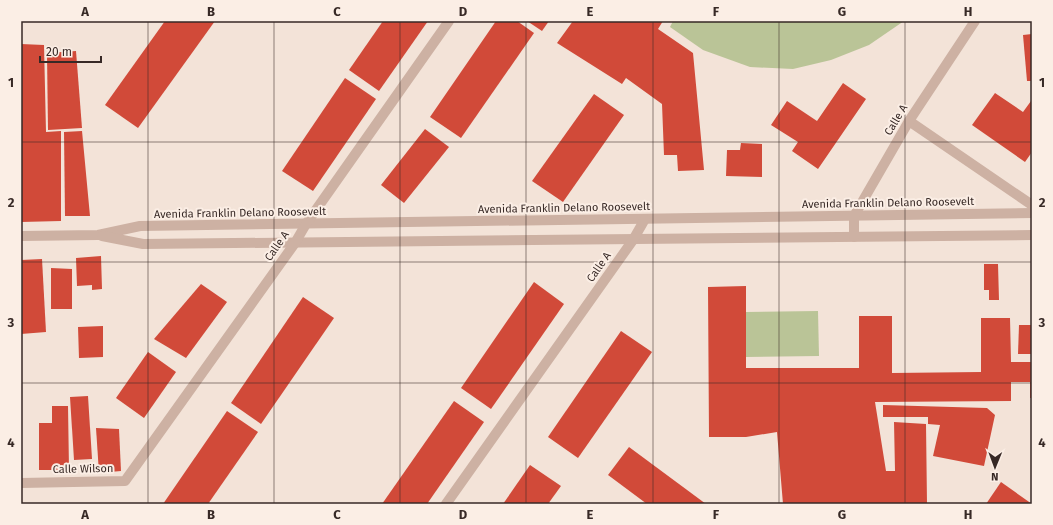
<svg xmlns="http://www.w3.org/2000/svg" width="1053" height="525" font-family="'Fira Sans',sans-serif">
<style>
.green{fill:#bac497}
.building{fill:#d14a39}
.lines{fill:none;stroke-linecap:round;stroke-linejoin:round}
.minor{stroke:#cdb1a3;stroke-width:10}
.grid{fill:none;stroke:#372926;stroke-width:1;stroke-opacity:0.55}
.labels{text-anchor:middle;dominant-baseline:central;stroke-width:4;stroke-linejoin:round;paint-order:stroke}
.street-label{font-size:11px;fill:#372926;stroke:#fbeee5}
.neatline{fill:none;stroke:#372926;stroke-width:1.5}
.grid-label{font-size:13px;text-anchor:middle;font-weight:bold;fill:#372926}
</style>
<rect width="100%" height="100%" fill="#f3e3d8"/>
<g class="green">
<polygon points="673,21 904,21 869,45 831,60 793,69 750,67 703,50 670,27"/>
<polygon points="818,311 819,356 746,357 746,312"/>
</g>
<g class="building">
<polygon points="165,21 215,21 138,128 105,105"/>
<polygon points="383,21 428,21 379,91 349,70"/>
<polygon points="496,21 517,21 534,33 461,138 430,117"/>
<polygon points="527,21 549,21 542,31"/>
<polygon points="573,21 663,21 658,29 693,53 704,170 678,171 677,155 664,155 662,104 626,78 622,84 557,43"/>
<polygon points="1032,34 1032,81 1027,81 1023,35"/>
<polygon points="21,44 44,45 46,132 61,131 61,221 21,222"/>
<polygon points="76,51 82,128 48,130 47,53"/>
<polygon points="345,78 376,99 313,191 282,171"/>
<polygon points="843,83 866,99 818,169 792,151 798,142 771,125 787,101 817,121"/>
<polygon points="995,93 1023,112 1031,101 1032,102 1032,152 1025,162 972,125"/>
<polygon points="594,94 624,115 563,202 532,181"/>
<polygon points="425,129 449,147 404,203 381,185"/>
<polygon points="82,131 90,216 65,216 64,132"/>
<polygon points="741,143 762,144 762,177 726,176 727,150 740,150"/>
<polygon points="101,256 102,289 92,290 92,285 77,286 76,258"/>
<polygon points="42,259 46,332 21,334 21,260"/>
<polygon points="984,264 998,264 999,300 989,300 989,290 984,290"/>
<polygon points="51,268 72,269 72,309 51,309"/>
<polygon points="534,282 564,304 491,409 461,388"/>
<polygon points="201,284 227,302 186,358 154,339"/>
<polygon points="746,286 746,368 859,368 859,316 892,316 892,373 981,372 981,318 1010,318 1011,362 1032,362 1032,398 1030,398 1030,382 1011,382 1011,401 875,402 886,471 895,471 894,422 926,424 927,504 783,504 777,432 746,437 709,437 708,287"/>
<polygon points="303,297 334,318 261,424 231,403"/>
<polygon points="1019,325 1032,325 1032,354 1018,354"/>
<polygon points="103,326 103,357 79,358 78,327"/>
<polygon points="621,331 652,352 578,458 548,437"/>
<polygon points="148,352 176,372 144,418 116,398"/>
<polygon points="88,396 92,459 74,460 70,397"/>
<polygon points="454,401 484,422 427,504 382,504"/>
<polygon points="883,405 987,408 995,415 984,466 933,456 940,425 928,424 928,417 883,417"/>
<polygon points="52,406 68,406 69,470 39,470 39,423 52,423"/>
<polygon points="227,411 258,432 208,504 163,504"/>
<polygon points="96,428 119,429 121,471 99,473"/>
<polygon points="629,447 706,504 647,504 608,475"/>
<polygon points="530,465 561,486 548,504 503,504"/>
<polygon points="1001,482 1032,504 986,504"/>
</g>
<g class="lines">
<g class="minor">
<polyline points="909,121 1032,205"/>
<polyline points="21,236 98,235 140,226 1032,213"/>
<polyline points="102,236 143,244 1032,235"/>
<polyline points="854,237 854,216 909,121 975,21"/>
<polyline points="21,483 125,481 295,243 306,224 449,21"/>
<polyline points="446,504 633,240 645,219"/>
</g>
</g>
<path class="grid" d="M148,21V504M274,21V504M400,21V504M526,21V504M653,21V504M779,21V504M905,21V504M21,142H1032M21,262H1032M21,383H1032"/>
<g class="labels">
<g class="street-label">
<text transform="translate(896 120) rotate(-59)">Calle A</text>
<text transform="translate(888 203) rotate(-1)">Avenida Franklin Delano Roosevelt</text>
<text transform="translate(564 208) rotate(-1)">Avenida Franklin Delano Roosevelt</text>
<text transform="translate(240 213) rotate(-1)">Avenida Franklin Delano Roosevelt</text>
<text transform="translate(277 246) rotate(-55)">Calle A</text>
<text transform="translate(599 267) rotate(-55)">Calle A</text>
<text transform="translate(83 469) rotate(-1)">Calle Wilson</text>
</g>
</g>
<rect width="1053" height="525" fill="none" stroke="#fbeee5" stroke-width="44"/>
<g transform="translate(995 467) rotate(181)" stroke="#fbeee5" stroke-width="3" paint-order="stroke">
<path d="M0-3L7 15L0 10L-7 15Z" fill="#372926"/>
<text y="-6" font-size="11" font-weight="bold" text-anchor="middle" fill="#372926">N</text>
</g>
<path d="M40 56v6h61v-6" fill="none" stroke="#372926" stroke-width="2"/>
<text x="46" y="56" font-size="12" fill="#372926" stroke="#fbeee5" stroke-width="3" paint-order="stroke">20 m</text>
<rect x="22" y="22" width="1009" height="481" class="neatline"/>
<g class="grid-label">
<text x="85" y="16">A</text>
<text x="211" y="16">B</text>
<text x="337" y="16">C</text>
<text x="463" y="16">D</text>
<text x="590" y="16">E</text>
<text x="716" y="16">F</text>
<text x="842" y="16">G</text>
<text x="968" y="16">H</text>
<text x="11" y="87">1</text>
<text x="1042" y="87">1</text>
<text x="11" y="207">2</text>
<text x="1042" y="207">2</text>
<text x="11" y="327">3</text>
<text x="1042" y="327">3</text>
<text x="11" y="447">4</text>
<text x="1042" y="447">4</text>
<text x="85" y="519">A</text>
<text x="211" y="519">B</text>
<text x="337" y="519">C</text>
<text x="463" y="519">D</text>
<text x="590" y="519">E</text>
<text x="716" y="519">F</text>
<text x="842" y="519">G</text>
<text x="968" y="519">H</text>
</g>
</svg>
